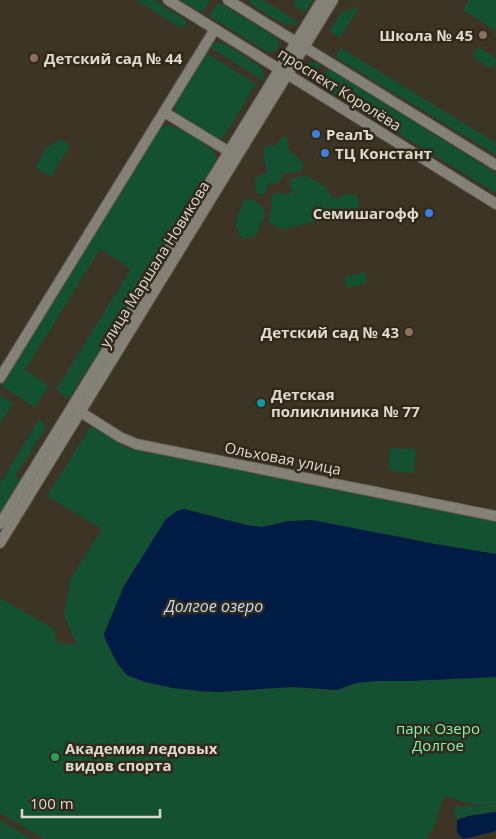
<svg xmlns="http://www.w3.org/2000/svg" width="496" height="839" font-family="'Open Sans',sans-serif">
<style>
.green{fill:#145132}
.water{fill:#001c45}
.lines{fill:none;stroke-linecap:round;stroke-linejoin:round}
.minor-casing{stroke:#595243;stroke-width:12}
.tertiary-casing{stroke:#595243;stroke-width:12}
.minor{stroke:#848178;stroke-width:10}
.tertiary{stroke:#848178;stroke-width:10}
.education-dot{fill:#8d6e63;stroke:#312a1a;stroke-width:2}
.shop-dot{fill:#3f7fe0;stroke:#312a1a;stroke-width:2}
.culture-dot{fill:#0f9aa8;stroke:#312a1a;stroke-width:2}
.leisure-dot{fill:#2e9e5b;stroke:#312a1a;stroke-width:2}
.labels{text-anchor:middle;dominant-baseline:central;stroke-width:5;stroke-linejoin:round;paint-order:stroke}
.poi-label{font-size:15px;font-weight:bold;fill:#dfdad0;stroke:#312a1a;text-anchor:start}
.street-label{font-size:15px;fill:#dfdad0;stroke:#312a1a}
.park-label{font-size:15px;fill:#82f2b2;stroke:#312a1a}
.water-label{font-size:16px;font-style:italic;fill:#c2dcfe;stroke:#312a1a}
</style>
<rect width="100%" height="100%" fill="#3c3424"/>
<g class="green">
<polygon points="136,0 154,0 187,21 182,29"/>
<polygon points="181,0 210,0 202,13"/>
<path d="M248,0H263L299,22C286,32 263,11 251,4Z"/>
<polygon points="296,0 313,0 305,13 293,5"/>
<polygon points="469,0 496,0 496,31 463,10"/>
<path d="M219,2L277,38L279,45C277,51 273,53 267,52L209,16Z"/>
<polygon points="360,6 340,38 329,31 341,13"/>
<polygon points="218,42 224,43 258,65 263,70 264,81 210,47 213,43"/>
<polygon points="478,47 496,58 496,63 492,69 472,56"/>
<polygon points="341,48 496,143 496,155 335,57"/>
<polygon points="206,53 256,84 223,138 215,137 180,117 176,113 175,103"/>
<polygon points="313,62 321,64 311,80 305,73 304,70 309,63"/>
<polygon points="329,69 496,173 496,193 319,85"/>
<path d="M165,125C176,124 214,145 216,156L215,163L69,399L56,390L131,269L100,249L25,370L49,386L35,407L1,386L157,131Z"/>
<polygon points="282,137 285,137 288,139 288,149 303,163 302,170 299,172 283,174 279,183 269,183 267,190 263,195 256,193 255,177 265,174 268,171 263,155 264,148 270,145 277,145"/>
<polygon points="61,139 70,145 51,177 35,167 46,148"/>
<path d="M306,176C313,179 319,183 325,187C331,191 329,197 337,199L345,194L355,195L359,200V209L354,213L341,216L331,221L318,220L283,230L268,222L272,204L271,197L275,193L289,194L292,191L289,181L292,178Z"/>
<polygon points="247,199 254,200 264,208 264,218 257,234 245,239 240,236 235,223 244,201"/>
<polygon points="365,272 367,283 347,288 345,277"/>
<polygon points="0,395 13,403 0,424"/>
<polygon points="39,419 44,424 45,429 15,476 22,481 0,516 0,484"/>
<polygon points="91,426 127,448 496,522 496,554 435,544 398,536 289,521 262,527 246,525 185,509 177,511 124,586 104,634 106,641 117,663 128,675 145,682 173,688 199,691 217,692 293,687 337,690 356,683 376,681 409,681 496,677 496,804 476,805 444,796 434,827 426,839 44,839 0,813 0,598 53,628 58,643 77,645 64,615 70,580 102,529 47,496"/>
<polygon points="390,448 416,449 414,473 388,470"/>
<polygon points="496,805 496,812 468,816 457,820 454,813 455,807"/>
<polygon points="0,820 30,838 31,839 0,839"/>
</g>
<g class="water">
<polygon points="184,509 246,525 262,527 289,521 312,520 435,544 496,554 496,677 409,681 376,681 356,683 337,690 293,687 217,692 199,691 173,688 145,682 127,675 117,663 106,641 104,634 124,586 166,519 177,511"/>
<polygon points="496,812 496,831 464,839 457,833 457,820 468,816"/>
</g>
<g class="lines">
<g class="minor-casing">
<g id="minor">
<polyline points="164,112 236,156"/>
<polyline points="0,378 215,29"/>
<polyline points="74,408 120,437 136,444 496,516"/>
</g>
</g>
<g class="tertiary-casing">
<g id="tertiary">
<polyline points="168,0 496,204"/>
<polyline points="228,0 496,165"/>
<polyline points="0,524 322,0"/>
<polyline points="0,543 333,0"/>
</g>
</g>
<use href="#minor" class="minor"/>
<use href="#tertiary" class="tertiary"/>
</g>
<g class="education-dot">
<circle cx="483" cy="35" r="5"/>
<circle cx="34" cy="58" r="5"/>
<circle cx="409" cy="332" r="5"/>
</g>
<g class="shop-dot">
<circle cx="316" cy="134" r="5"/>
<circle cx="325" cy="153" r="5"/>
<circle cx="429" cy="213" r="5"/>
</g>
<circle class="culture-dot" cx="261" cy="403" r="5"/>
<circle class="leisure-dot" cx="55" cy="757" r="5"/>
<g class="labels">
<g class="poi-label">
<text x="473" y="35" text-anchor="end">Школа № 45</text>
<text x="44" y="58">Детский сад № 44</text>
<text x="326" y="134">РеалЪ</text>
<text x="335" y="153">ТЦ Констант</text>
<text x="419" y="213" text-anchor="end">Семишагофф</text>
<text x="399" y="332" text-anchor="end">Детский сад № 43</text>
<text x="271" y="394">Детская<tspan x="271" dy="17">поликлиника № 77</tspan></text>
<text x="65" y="748">Академия ледовых<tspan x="65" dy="17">видов спорта</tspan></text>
</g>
<g class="street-label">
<text transform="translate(340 89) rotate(32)">проспект Королёва</text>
<text transform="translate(154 264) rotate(-58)">улица Маршала Новикова</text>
<text transform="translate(283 458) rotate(11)">Ольховая улица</text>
</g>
<g class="park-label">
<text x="438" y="728">парк Озеро<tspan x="438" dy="17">Долгое</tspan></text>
</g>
<g class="water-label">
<text x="214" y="606">Долгое озеро</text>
</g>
</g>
<path d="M22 809v8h138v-8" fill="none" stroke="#dfdad0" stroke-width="2.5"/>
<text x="30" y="809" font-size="15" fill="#dfdad0" stroke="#312a1a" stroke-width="4" paint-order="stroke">100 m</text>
</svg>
